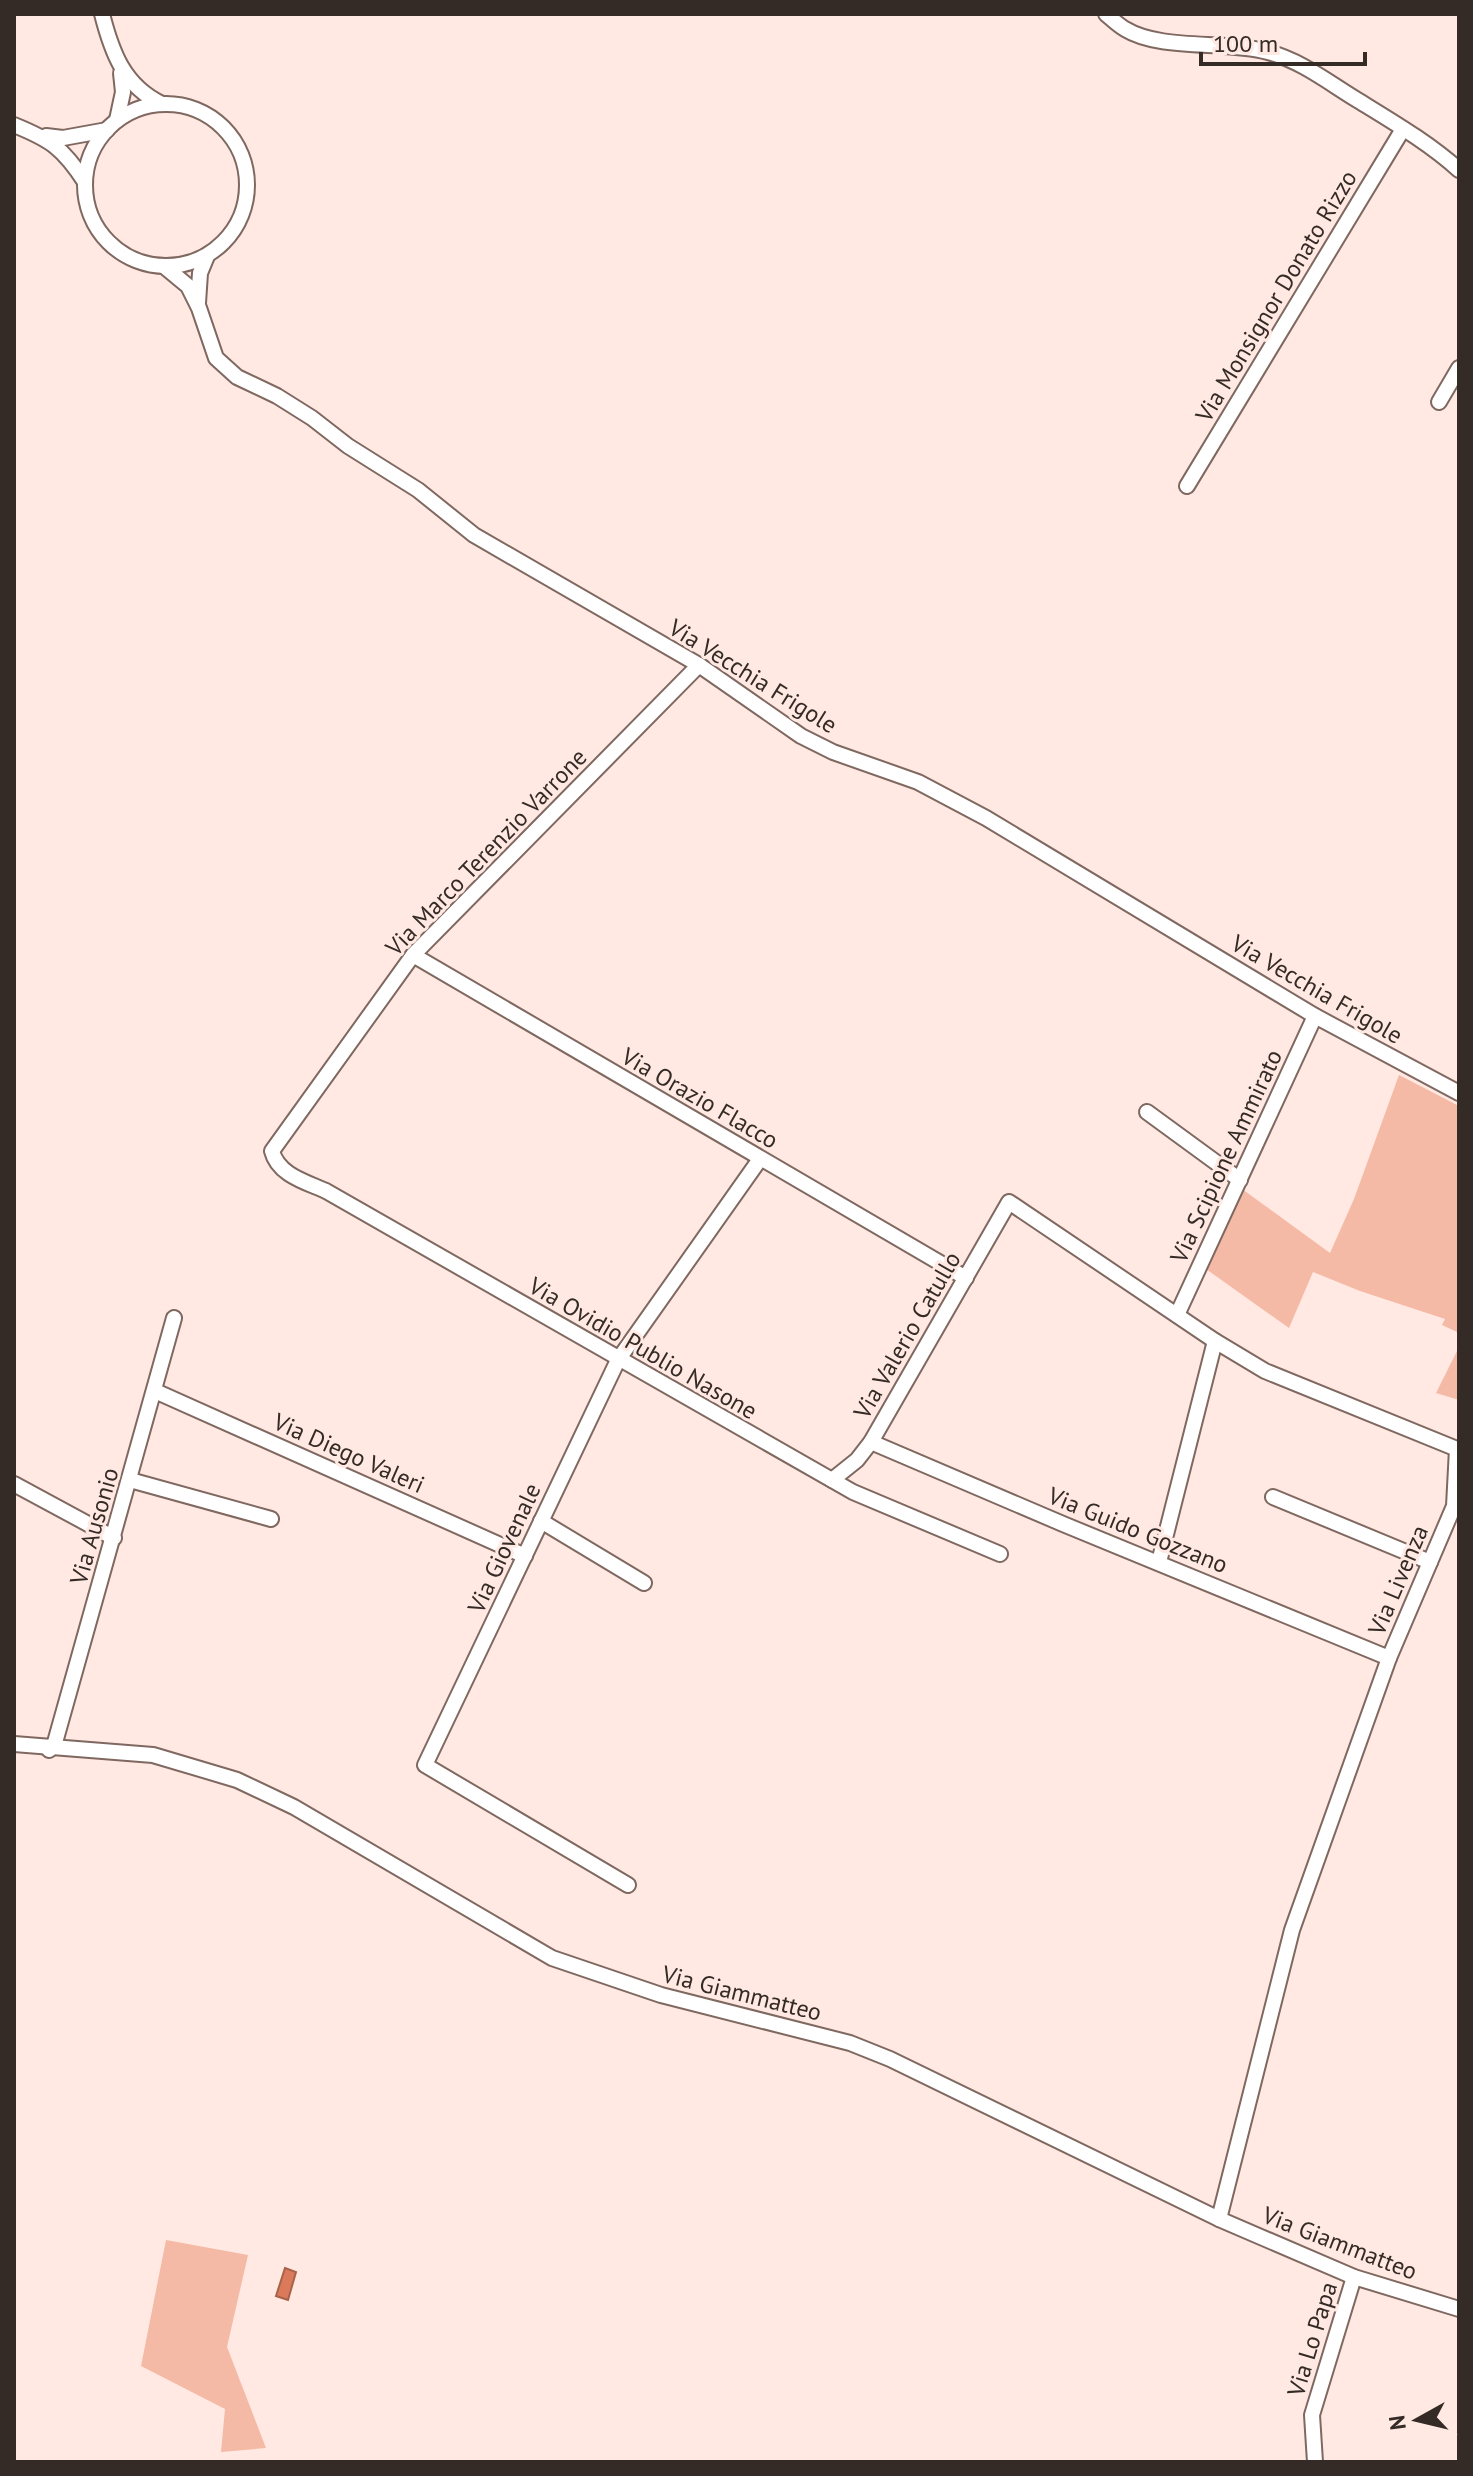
<svg xmlns="http://www.w3.org/2000/svg" width="1473" height="2476" font-family="'PT Sans',sans-serif">
<style>
.green{fill:#f5baa6}
.water{fill:#da7a5a;stroke:#a8624a;stroke-width:2}
.lines{fill:none;stroke-linecap:round;stroke-linejoin:round}
.minor-casing{stroke:#7f6860;stroke-width:18}
.minor{stroke:#fff;stroke-width:14}
.labels{text-anchor:middle;dominant-baseline:central;stroke-width:6;stroke-linejoin:round;paint-order:stroke}
.street-label{font-size:24px;fill:#342a26;stroke:#ffe9e2}
</style>
<rect width="100%" height="100%" fill="#ffe9e2"/>
<g class="green">
<polygon points="1399,1075 1459,1106 1459,1333 1442,1325 1445,1319 1360,1291 1313,1272 1289,1328 1206,1269 1242,1189 1330,1253 1354,1199"/>
<polygon points="1459,1347 1459,1400 1436,1393"/>
<polygon points="166,2240 248,2255 227,2347 266,2448 221,2452 225,2409 141,2366"/>
</g>
<polygon class="water" points="285,2268 296,2272 288,2300 276,2296"/>
<g class="lines">
<g class="minor-casing">
<g id="minor">
<path d="M102,14C112,53 124,86 162,104"/>
<path d="M1106,14C1112,19 1118,25 1125,29C1161,51 1225,40 1268,52C1302,61 1329,83 1359,101C1393,122 1429,143 1459,170"/>
<circle cx="166" cy="185" r="81"/>
<polyline points="117,120 123,92 121,73"/>
<path d="M14,125C51,140 63,148 85,182"/>
<polyline points="46,136 63,138 107,130"/>
<polyline points="165,267 188,286 199,308 216,358 237,377 277,396 312,418 348,446 418,490 474,535 699,665 801,736 833,752 918,782 986,818 1315,1016 1459,1093"/>
<polyline points="198,303 200,273 207,256"/>
<polyline points="1439,402 1459,368"/>
<polyline points="1187,486 1403,129"/>
<path d="M699,665L413,955L272,1151C278,1175 306,1182 326,1191L853,1492L1000,1554"/>
<polyline points="413,955 966,1278"/>
<polyline points="1147,1112 1240,1180"/>
<polyline points="1177,1315 1315,1016"/>
<polyline points="155,1391 525,1556"/>
<polyline points="871,1442 1063,1524 1389,1658"/>
<polyline points="130,1480 271,1519"/>
<polyline points="832,1480 857,1460 871,1442 1009,1202 1215,1341 1265,1371 1457,1449 1454,1506 1389,1658 1292,1930 1219,2219"/>
<polyline points="14,1484 114,1538"/>
<polyline points="1273,1497 1430,1562"/>
<polyline points="541,1521 644,1583"/>
<polyline points="1159,1562 1215,1341"/>
<polyline points="14,1744 153,1755 237,1780 294,1807 552,1958 661,1995 850,2043 890,2059 1219,2219 1354,2277 1459,2309"/>
<polyline points="49,1750 54,1746 174,1318"/>
<polyline points="628,1885 425,1765 618,1360 760,1159"/>
<polyline points="1315,2462 1312,2415 1354,2277"/>
</g>
</g>
<use href="#minor" class="minor"/>
</g>
<g class="labels">
<g class="street-label">
<text transform="translate(1276 296) rotate(-59)">Via Monsignor Donato Rizzo</text>
<text transform="translate(753 676) rotate(32)">Via Vecchia Frigole</text>
<text transform="translate(486 852) rotate(-46)">Via Marco Terenzio Varrone</text>
<text transform="translate(1317 989) rotate(30)">Via Vecchia Frigole</text>
<text transform="translate(700 1098) rotate(30)">Via Orazio Flacco</text>
<text transform="translate(1226 1156) rotate(-65)">Via Scipione Ammirato</text>
<text transform="translate(907 1335) rotate(-60)">Via Valerio Catullo</text>
<text transform="translate(643 1348) rotate(30)">Via Ovidio Publio Nasone</text>
<text transform="translate(349 1453) rotate(24)">Via Diego Valeri</text>
<text transform="translate(94 1526) rotate(-74)">Via Ausonio</text>
<text transform="translate(1138 1530) rotate(22)">Via Guido Gozzano</text>
<text transform="translate(504 1548) rotate(-65)">Via Giovenale</text>
<text transform="translate(1398 1580) rotate(-67)">Via Livenza</text>
<text transform="translate(742 1993) rotate(14)">Via Giammatteo</text>
<text transform="translate(1340 2243) rotate(21)">Via Giammatteo</text>
<text transform="translate(1312 2339) rotate(-73)">Via Lo Papa</text>
</g>
</g>
<rect width="1473" height="2476" fill="none" stroke="#342a26" stroke-width="32"/>
<g transform="translate(1417 2420) rotate(262)" stroke="#ffe9e2" stroke-width="6" paint-order="stroke">
<path d="M0-6L14 30L0 20L-14 30Z" fill="#342a26"/>
<text y="-12" font-size="22" font-weight="bold" text-anchor="middle" fill="#342a26">N</text>
</g>
<path d="M1201 52v12h164v-12" fill="none" stroke="#342a26" stroke-width="4"/>
<text x="1213" y="52" font-size="24" fill="#342a26" stroke="#ffe9e2" stroke-width="6" paint-order="stroke">100 m</text>
</svg>
